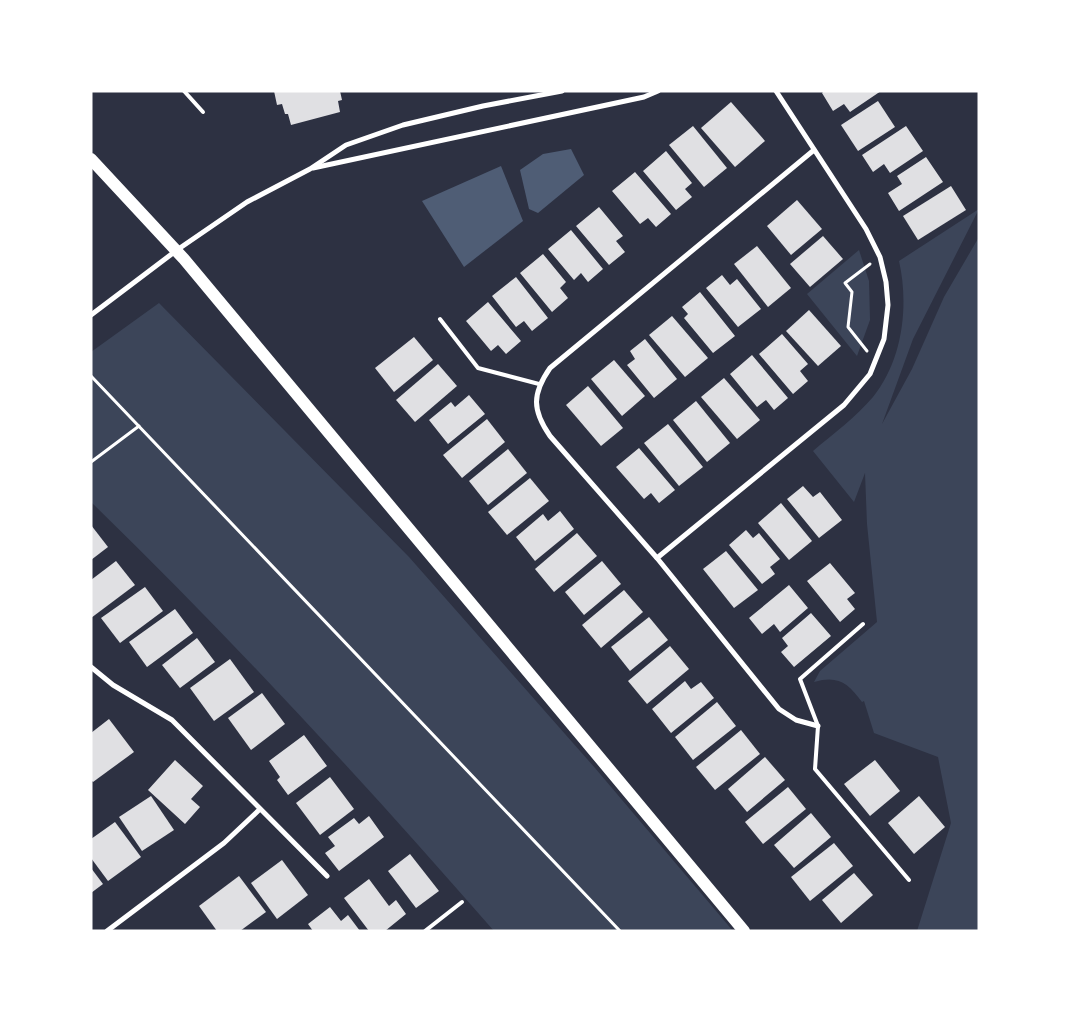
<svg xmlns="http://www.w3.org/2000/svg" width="1070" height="1022" font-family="'Varela Round',sans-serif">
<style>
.green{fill:#3c4559}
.water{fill:#4f5d75}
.building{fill:#e0e0e3}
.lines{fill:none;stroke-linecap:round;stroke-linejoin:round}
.path{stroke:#fff;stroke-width:3}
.service{stroke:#fff;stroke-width:4}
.minor{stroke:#fff;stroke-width:5}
.primary{stroke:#fff;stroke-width:12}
</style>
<rect width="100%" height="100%" fill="#2d3142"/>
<g class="green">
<path d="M979,209L913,339L882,424L912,369L944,297L979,237V931H917L951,823L938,757L874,733L864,701L862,702C848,683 838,675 814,682L820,671L877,622L867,524L865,473L854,502L813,451C833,434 856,417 873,397C903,360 909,305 899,261Z"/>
<polygon points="859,250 869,281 870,320 857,356 807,294"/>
<path d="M159,303L409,557L595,768L733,931H494C365,783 232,639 91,502V352Z"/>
</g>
<g class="water">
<polygon points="571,149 584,175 538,213 529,209 520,170 543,154"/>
<polygon points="501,166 523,221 464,267 422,201"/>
</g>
<g class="building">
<polygon points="274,91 340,91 342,100 338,101 340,112 291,125 288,114 285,114 282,104 277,105"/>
<polygon points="824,91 881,91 850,112 844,104 833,111 822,93"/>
<polygon points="878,101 895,127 858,151 841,125"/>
<polygon points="731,102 765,141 735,167 701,128"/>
<polygon points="693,126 727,168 704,187 669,145"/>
<polygon points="906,126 923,151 890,173 884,164 873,172 862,155"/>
<polygon points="666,151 692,183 685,189 692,197 676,210 643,171"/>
<polygon points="926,157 943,182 899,211 888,193 902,184 897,176"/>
<polygon points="635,172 671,214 656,227 648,218 640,224 612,191"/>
<polygon points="951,186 966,210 918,240 903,216"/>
<polygon points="797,200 822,229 791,255 767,226"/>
<polygon points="599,207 623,236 616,241 625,252 609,265 576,226"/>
<polygon points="571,230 603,269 588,282 581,273 574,280 548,249"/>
<polygon points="823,236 843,259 810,287 790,264"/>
<polygon points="757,246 791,288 768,307 734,264"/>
<polygon points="543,254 566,282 560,288 568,298 552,312 520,273"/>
<polygon points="722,275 730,285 737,279 761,309 738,327 706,288"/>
<polygon points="516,277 548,318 532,331 524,321 516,327 492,296"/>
<polygon points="700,292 735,336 713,353 684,318 688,314 682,307"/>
<polygon points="488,302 521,341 506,354 498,345 491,351 466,321"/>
<polygon points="809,310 841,346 818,366 786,331"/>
<polygon points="672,316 708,358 685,377 649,335"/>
<polygon points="782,334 808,364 800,371 808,381 793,394 759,354"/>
<polygon points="414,337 433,360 394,392 375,368"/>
<polygon points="645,339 677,379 654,398 627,365 635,359 630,351"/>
<polygon points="752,355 788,398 774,410 766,400 757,407 730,374"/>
<polygon points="614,360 645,396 622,416 591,379"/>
<polygon points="438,364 457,386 415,422 396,400"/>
<polygon points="724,378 760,420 737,439 701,397"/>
<polygon points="588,386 623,428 601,446 566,405"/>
<polygon points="469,395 485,414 448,444 429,420 451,402 455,407"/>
<polygon points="696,401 730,443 707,462 673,420"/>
<polygon points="487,419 505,442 462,478 443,455"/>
<polygon points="668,424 703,467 679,486 644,443"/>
<polygon points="639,448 675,490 659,503 651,493 644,499 616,467"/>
<polygon points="508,449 527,473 488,505 469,481"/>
<polygon points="530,478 549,501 507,535 488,512"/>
<polygon points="803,486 813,497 820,492 842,520 819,538 787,499"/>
<polygon points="781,503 812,541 789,560 758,523"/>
<polygon points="560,511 574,529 535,561 516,537 543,514 548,521"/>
<polygon points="91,525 108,547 91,560"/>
<polygon points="746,530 753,538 759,533 780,559 770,567 775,574 762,584 729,545"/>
<polygon points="577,533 597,556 554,592 535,569"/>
<polygon points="726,551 758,590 734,608 703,569"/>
<polygon points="116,561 135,585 91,618 91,580"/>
<polygon points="602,561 621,584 584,615 565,592"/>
<polygon points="830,563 855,593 847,599 855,609 840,622 807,581"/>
<polygon points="789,585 808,608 780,632 774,624 762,634 749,618"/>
<polygon points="145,587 163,611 120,643 101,618"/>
<polygon points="624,590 643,612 601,648 582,625"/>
<polygon points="175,609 193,633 147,667 129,642"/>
<polygon points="811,613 831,636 794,667 781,652 788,646 782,638"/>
<polygon points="649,617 668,640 630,671 611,647"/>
<polygon points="197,638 215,662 180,688 162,665"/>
<polygon points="670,646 689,669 647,704 628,681"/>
<polygon points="230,659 254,692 214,721 190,688"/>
<polygon points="685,681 691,689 701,682 714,698 671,733 652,709"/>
<polygon points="262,693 285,724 251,750 228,718"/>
<polygon points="717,702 736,726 693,760 675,737"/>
<polygon points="109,719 134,752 93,782 91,780 91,733"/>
<polygon points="741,730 760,754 715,790 696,767"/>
<polygon points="304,735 327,766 288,795 277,780 280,777 269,761"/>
<polygon points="765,757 785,780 747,812 728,789"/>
<polygon points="175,760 203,786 191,799 200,807 185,824 148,790"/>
<polygon points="875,760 900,791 870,816 844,784"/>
<polygon points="330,777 354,809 320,835 296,803"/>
<polygon points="788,787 806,809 763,844 745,822"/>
<polygon points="151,796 174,830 142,851 119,817"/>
<polygon points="919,796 945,827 914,854 888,823"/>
<polygon points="811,813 831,837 794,868 774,845"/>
<polygon points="369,816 384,837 339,871 325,853 335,846 328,837 354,818 359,824"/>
<polygon points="115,822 141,857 108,881 91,858 91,839"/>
<polygon points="834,843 853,866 810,901 791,877"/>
<polygon points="410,854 439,891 416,908 388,871"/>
<polygon points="282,860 308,895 277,919 251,883"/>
<polygon points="91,868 103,884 91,893"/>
<polygon points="854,873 873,895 841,923 822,900"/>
<polygon points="239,876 266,912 240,931 217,931 199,906"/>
<polygon points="369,879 389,906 396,900 406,914 385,931 369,931 344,898"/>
<polygon points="330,907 341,921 348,915 360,931 313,931 308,924"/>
</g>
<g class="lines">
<g class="path">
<polyline points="867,351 848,327 852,292 845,283 870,264"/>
<polyline points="91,376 620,931"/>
<polyline points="91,462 139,426"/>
</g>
<g class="service">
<polyline points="184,91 203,112"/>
<polyline points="440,319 478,368 539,384"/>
<polyline points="863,624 800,679 818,726 815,769 909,880"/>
<polyline points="425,931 462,902"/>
</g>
<g class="minor">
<path d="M814,150L550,368C532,394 532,410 550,436L657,558L779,709L796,720L818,726"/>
<polyline points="313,168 644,97 658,91"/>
<polyline points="91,315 177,250 247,202 310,169 346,145 403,125 483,106 562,91"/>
<polyline points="657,558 844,405 870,374 884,339 888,305 886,282 880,257 866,229 776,91"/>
<polyline points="91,667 113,685 172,720 327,876"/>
<polyline points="107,931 224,843 259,810"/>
</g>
<polyline class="primary" points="91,159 184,259 744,931"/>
</g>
<rect width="1070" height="1022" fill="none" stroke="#ffffff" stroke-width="185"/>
</svg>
